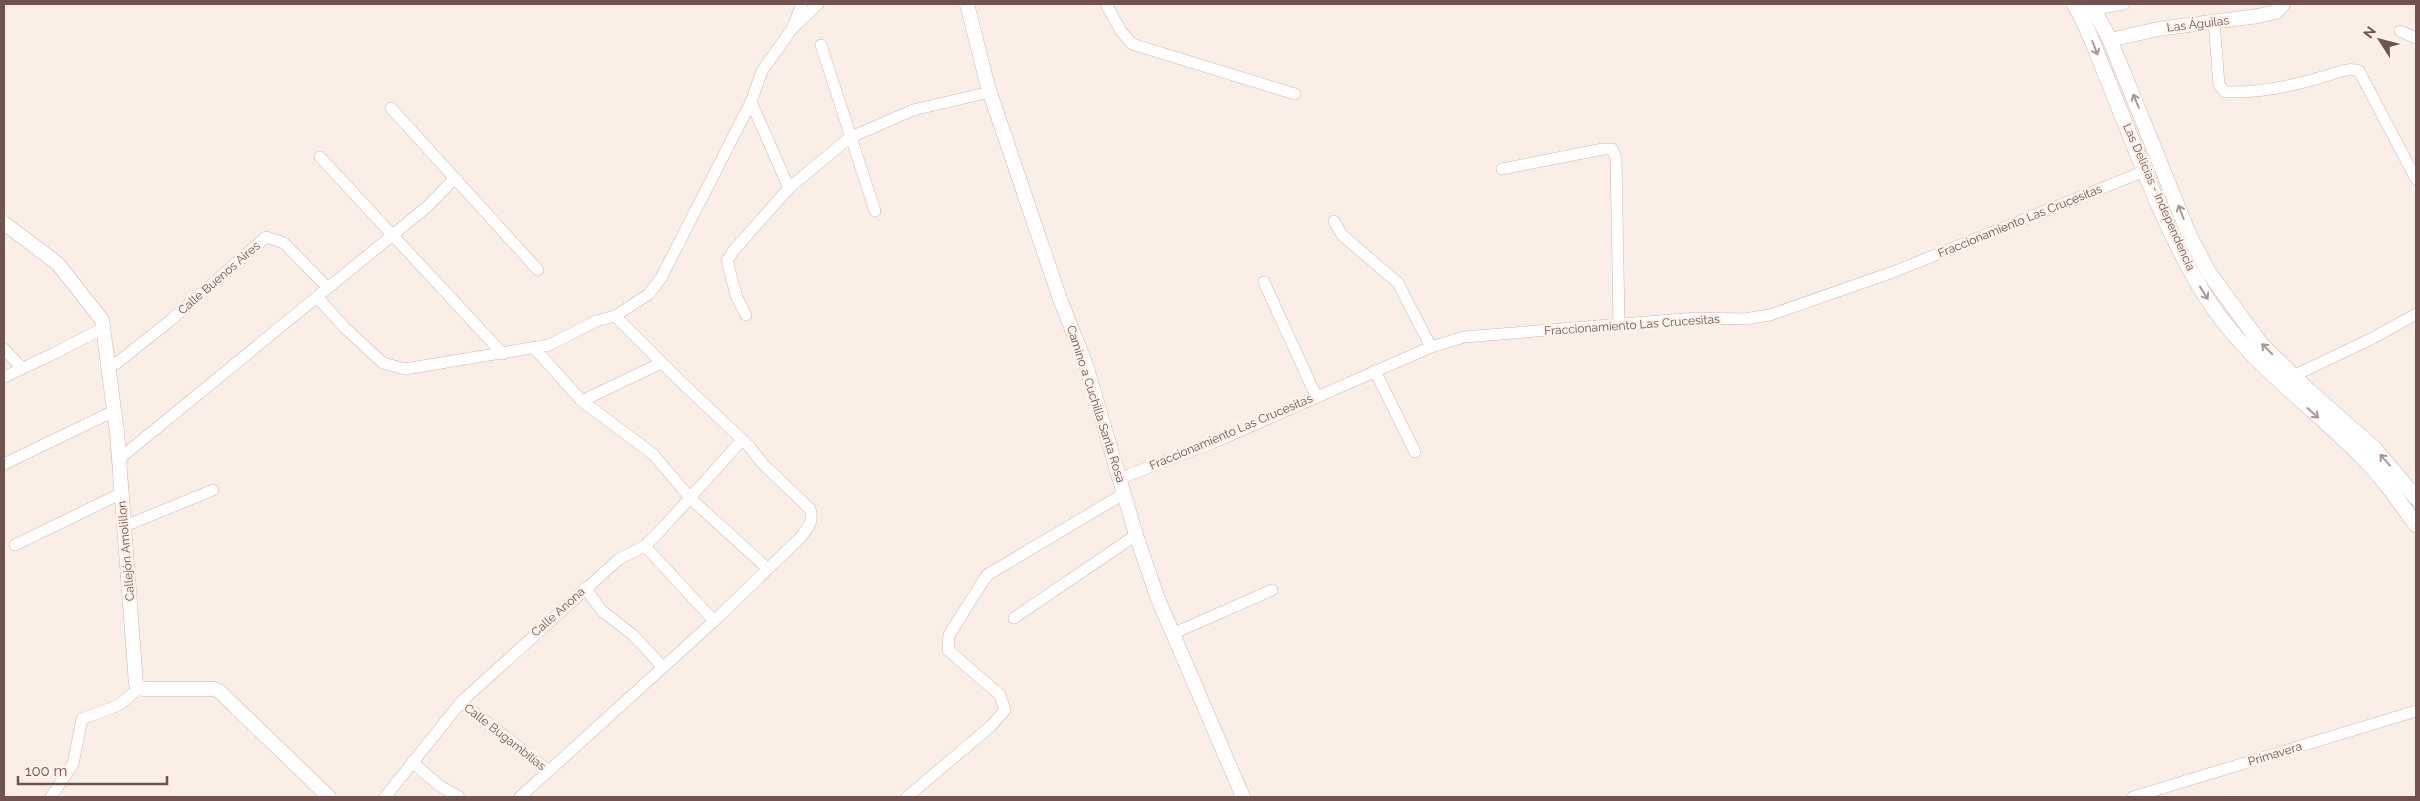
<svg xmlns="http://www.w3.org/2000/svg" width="2420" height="801" font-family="Raleway,sans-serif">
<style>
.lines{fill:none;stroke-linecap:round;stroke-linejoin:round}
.minor-casing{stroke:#cdb6b1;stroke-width:12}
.tertiary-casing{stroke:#cdb6b1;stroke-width:15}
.secondary-casing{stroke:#cfb5af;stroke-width:16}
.minor{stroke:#fff;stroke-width:11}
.tertiary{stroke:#fff;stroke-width:14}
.secondary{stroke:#fff;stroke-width:15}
.oneway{stroke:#aa9795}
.labels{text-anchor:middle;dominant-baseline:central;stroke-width:5;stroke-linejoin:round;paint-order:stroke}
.street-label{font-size:12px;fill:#71524e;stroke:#fdf3ed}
</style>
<rect width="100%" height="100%" fill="#faeee7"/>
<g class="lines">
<g class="minor-casing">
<g id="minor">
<polyline points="1106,4 1121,31 1132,44 1295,94"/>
<polyline points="2094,9 2124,4"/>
<path d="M2214,21L2219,85L2225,92C2261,93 2294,86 2329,75C2339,72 2348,67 2359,71L2416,179"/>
<polyline points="795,26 818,4"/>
<polyline points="2400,31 2416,38"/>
<polyline points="821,45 875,211"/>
<polyline points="751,102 789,188"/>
<polyline points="391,108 538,270"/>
<polyline points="320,157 503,354"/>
<polyline points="1502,169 1603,149 1612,149 1616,158 1619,324"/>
<polyline points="1334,221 1342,235 1398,283 1431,347"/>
<polyline points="1264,282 1316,396"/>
<polyline points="317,297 345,328 383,363 405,369 549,345 596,321 615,316 649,294 661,278 751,102 762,71 792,29 802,4"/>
<polyline points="746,315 737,298 727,261 734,250 789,188 849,138 913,110 990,92"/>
<polyline points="4,349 22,368"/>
<polyline points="535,349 582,401 653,454 691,499 767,568"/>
<polyline points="109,369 171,320 266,237 284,243 328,288"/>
<polyline points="1375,371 1415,452"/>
<polyline points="2293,376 2373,338 2416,314"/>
<polyline points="4,377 55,353 103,328"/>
<polyline points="582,401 661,363"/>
<polyline points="119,459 428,206 451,182 457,180"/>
<polyline points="4,464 114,411"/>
<polyline points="1121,478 1217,441 1431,347 1464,337 1696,318 1745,319 1770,315 1893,272 2145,171"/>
<polyline points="125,526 213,490"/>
<polyline points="15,545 122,493"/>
<polyline points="645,546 714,621"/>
<polyline points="585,588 602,611 633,635 663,667"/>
<polyline points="1014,618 1136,535"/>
<polyline points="1172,634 1272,590"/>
<polyline points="461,702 549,771"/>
<polyline points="412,762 440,786 459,797"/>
<polyline points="51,797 73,764 82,719 119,705 139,688"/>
<polyline points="385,797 461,702 619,559 645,546 661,530 742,440"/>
<path d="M520,797L714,621L800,538C808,528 814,522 810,509L763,464L748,445L679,380L615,316"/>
<polyline points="907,797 991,726 1005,710 1000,695 948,650 949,635 987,575 1125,493"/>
<polyline points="2133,797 2416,711"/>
</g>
</g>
<g class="tertiary-casing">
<g id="tertiary">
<polyline points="967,4 988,87 1060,299 1086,365 1136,535 1158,599 1243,797"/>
<polyline points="2110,40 2158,29 2258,16 2276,12 2283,4"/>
<polyline points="4,223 58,264 102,320 117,432 136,684 143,689 214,689 219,691 329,797"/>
</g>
</g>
<g class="secondary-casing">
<g id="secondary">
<path d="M2074,4C2089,28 2098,57 2109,83C2138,154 2164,229 2204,294C2245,360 2308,402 2362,457C2382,477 2399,501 2416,525"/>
<polyline points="2091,4 2110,40 2190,237 2209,273 2261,344 2309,391 2375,449 2416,498"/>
</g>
</g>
<use href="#minor" class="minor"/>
<use href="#tertiary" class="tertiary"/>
<use href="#secondary" class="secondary"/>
</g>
<defs><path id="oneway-shaft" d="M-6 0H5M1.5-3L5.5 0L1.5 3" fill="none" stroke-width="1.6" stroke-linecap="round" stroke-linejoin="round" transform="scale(1.25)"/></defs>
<g class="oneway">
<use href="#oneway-shaft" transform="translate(2095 48) rotate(69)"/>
<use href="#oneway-shaft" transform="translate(2136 101) rotate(-113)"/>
<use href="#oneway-shaft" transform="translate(2181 212) rotate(-111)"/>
<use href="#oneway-shaft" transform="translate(2204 293) rotate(58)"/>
<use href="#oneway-shaft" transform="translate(2267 349) rotate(-135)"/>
<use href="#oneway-shaft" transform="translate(2313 413) rotate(42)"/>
<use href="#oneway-shaft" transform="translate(2385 460) rotate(-132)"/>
</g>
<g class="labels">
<g class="street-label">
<text transform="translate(2198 24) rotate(-7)">Las Águilas</text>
<text transform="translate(2159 197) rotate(66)">Las Delicias - Independencia</text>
<text transform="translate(2020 221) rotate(-22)">Fraccionamiento Las Crucesitas</text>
<text transform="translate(219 278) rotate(-41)">Calle Buenos Aires</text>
<text transform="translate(1632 325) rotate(-4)">Fraccionamiento Las Crucesitas</text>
<text transform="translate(1096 404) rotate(72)">Camino a Cuchilla Santa Rosa</text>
<text transform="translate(1231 432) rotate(-23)">Fraccionamiento Las Crucesitas</text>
<text transform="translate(126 551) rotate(-95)">Callejón Amolillon</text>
<text transform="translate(558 612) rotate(-42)">Calle Anona</text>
<text transform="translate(505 737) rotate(38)">Calle Bugambilias</text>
<text transform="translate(2275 754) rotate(-17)">Primavera</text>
</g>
</g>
<rect width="2420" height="801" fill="none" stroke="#71524e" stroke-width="10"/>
<g transform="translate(2380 40) rotate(306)" stroke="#fdf3ed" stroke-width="4" paint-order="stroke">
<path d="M0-4L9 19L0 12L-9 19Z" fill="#71524e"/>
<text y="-8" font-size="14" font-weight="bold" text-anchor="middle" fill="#71524e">N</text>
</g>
<path d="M18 776v8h149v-8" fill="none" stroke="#71524e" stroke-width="2.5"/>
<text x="25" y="776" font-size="15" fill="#71524e" stroke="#fdf3ed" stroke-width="4" paint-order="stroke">100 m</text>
</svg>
